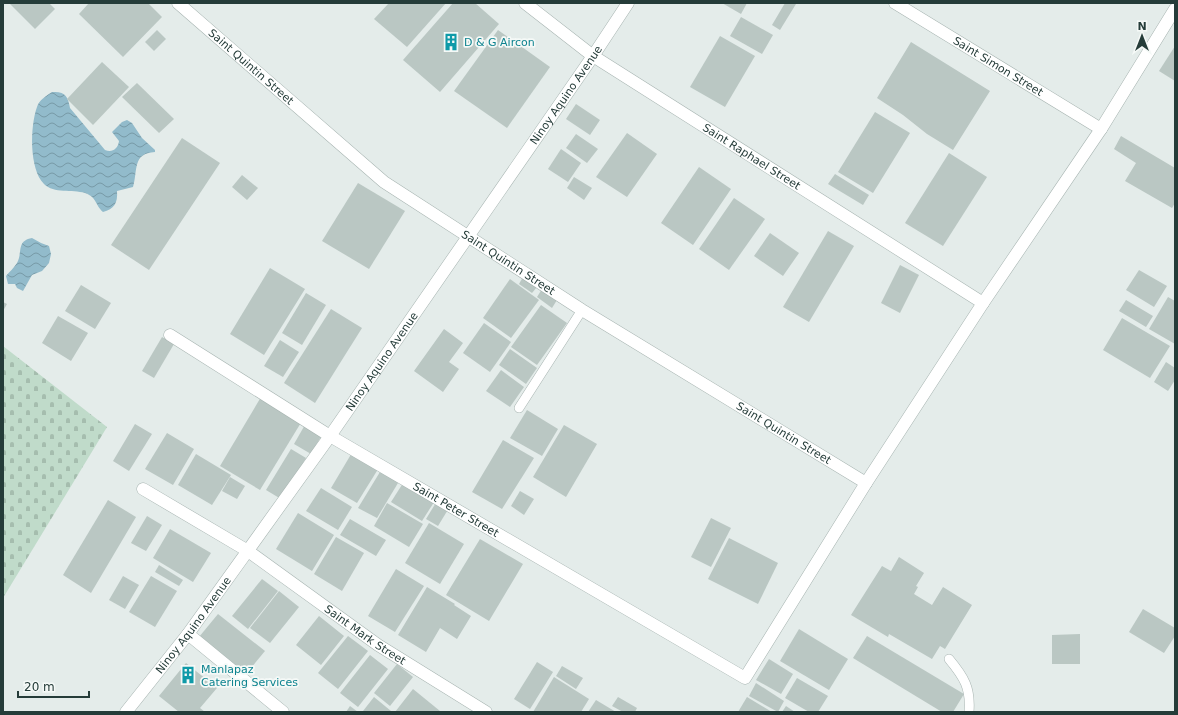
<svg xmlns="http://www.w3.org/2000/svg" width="1178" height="715" font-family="'DejaVu Sans',sans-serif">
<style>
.cemetery{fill:url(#cemetery-stones)}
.water{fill:url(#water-waves)}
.building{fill:#bac7c3}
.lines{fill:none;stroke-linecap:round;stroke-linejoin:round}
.service-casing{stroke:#a7b4b1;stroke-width:10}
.minor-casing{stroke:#a7b4b1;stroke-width:13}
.service{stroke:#fff;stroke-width:9}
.minor{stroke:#fff;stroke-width:12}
.labels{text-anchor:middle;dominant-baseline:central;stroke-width:3.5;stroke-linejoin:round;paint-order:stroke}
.culture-label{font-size:11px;fill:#0d838f;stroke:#f5f9f7;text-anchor:start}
.street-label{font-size:11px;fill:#253c39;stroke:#f5f9f7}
</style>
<defs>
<pattern id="cemetery-stones" width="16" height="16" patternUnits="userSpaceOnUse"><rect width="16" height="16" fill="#c0dbca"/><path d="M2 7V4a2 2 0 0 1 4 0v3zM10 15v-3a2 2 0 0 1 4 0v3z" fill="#a5bdae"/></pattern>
<pattern id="water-waves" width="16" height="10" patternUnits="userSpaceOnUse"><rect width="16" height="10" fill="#92bbcb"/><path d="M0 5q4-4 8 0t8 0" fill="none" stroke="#7799a6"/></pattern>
</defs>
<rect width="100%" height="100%" fill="#e4ecea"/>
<polygon class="cemetery" points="3,346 107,427 3,598"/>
<g class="water">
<path d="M52,92C65,91 68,96 70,108L105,150C112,153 118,149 119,141L112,132L122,122L127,120L132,123L142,138L155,150V152C132,153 138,171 133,187L117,191C118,203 114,209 103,212C95,205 97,197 85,193C72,189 54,194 44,184C29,169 30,126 37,107C39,100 46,96 52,92Z"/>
<path d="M32,238L41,243L49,246L51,254L49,263L42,271L32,275L23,291L17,288L15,284H8L6,276C9,272 14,268 17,263C23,252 16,241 32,238Z"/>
</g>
<g class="building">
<polygon points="9,3 49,3 55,9 35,29"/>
<polygon points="89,3 148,3 162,17 123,57 79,14"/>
<polygon points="389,3 446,3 407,47 374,19"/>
<polygon points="453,3 475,3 499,24 440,92 403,60"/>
<polygon points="722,3 747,3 741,14"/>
<polygon points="785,3 793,3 796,4 780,30 772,25"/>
<polygon points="741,17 773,35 762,54 730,36"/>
<polygon points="157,30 166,39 154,51 145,42"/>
<polygon points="498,30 550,67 507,128 454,91"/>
<polygon points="720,36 755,56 725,107 690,87"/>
<polygon points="911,42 990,91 953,150 927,134 903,115 877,98"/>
<polygon points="1175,46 1175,81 1159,71"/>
<polygon points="102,62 129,87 93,125 67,99"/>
<polygon points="137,83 174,119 159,133 122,97"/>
<polygon points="576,104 600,120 590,135 566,119"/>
<polygon points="875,112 910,133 873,193 838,172"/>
<polygon points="627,133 657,154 627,197 596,177"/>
<polygon points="576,134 598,149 587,163 566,148"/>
<polygon points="1121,136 1175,168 1175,203 1172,208 1125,181 1136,163 1114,149"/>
<polygon points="182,138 220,163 149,270 111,245"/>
<polygon points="561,149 581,163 568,182 548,169"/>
<polygon points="949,153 987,177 943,246 905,223"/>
<polygon points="699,167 731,189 693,245 661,223"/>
<polygon points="835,174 869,195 863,205 828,184"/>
<polygon points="242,175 258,188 247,200 232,187"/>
<polygon points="574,177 592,188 584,200 567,188"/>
<polygon points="358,183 405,211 369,269 322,241"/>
<polygon points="734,198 765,219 729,270 699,249"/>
<polygon points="828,231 854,246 809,322 783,307"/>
<polygon points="770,233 799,253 783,276 754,256"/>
<polygon points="900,265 919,275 900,313 881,303"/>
<polygon points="270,268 305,289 264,355 230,334"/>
<polygon points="1139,270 1167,286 1154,307 1126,290"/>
<polygon points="523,277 537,287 532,293 519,284"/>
<polygon points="510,279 539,300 511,338 483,318"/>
<polygon points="81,285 111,303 95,329 65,311"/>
<polygon points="542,289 557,300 552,308 537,297"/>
<polygon points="306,293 326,305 302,345 282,333"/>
<polygon points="1168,297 1175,301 1175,344 1149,329"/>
<polygon points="1126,300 1153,316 1146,327 1119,311"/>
<polygon points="3,302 7,304 3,311"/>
<polygon points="541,305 567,323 537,365 511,347"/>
<polygon points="331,309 362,328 315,403 284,383"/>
<polygon points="58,316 88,333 71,361 42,343"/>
<polygon points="1122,318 1170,346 1150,378 1103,350"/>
<polygon points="484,323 511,342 490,372 463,353"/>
<polygon points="444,329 463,343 449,362 459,369 443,392 414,371"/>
<polygon points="162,337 174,344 154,378 142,371"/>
<polygon points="280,340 299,352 283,377 264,366"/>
<polygon points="510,349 537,368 526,384 499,365"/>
<polygon points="1166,362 1175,368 1175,380 1168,391 1154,382"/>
<polygon points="501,370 524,387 510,407 486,391"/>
<polygon points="261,397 302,421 260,490 220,466"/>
<polygon points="527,410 558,429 542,456 510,438"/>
<polygon points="306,423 323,433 311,454 294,444"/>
<polygon points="135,424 152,434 129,471 113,461"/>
<polygon points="564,425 597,444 566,497 533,477"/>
<polygon points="167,433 194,449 173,485 145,469"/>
<polygon points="503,440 534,458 502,509 472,492"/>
<polygon points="291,449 306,458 281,499 266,490"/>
<polygon points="353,451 380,466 357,503 331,488"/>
<polygon points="196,454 231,475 212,505 178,485"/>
<polygon points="383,467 401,478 377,518 358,508"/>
<polygon points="230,477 245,486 237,499 222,491"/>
<polygon points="405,480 436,499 422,521 391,502"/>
<polygon points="321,488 352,507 338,530 306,511"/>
<polygon points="520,491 534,499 524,515 511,506"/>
<polygon points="108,500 136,517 91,593 63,575"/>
<polygon points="437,501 449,508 438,526 426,519"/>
<polygon points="387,503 423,524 409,547 374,526"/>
<polygon points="298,513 334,535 312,571 276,549"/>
<polygon points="147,516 162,525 146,551 131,543"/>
<polygon points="711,518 731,528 711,567 691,557"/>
<polygon points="350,519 386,540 376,556 340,535"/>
<polygon points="429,523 464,544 440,584 405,563"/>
<polygon points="170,529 211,553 193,582 153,558"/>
<polygon points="336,537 364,553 342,591 314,574"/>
<polygon points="729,538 778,563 758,604 708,579"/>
<polygon points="480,539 523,564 489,621 446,595"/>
<polygon points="899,557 924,573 916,586 918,587 914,594 932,605 943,587 972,605 945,649 940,646 932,659 889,634 888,637 851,615 882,566 891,571"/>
<polygon points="159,565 183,580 179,586 155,572"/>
<polygon points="396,569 424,586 395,632 368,616"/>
<polygon points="123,576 139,585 125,609 109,600"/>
<polygon points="151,576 177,591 155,627 129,612"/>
<polygon points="262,579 278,591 248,629 232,616"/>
<polygon points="427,587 455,604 454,605 471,616 457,639 440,628 426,652 398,635"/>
<polygon points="279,591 299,607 270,643 250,628"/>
<polygon points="1143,609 1175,628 1175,636 1164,653 1129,632"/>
<polygon points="218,614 265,651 246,674 199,637"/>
<polygon points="319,616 344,636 321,665 296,645"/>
<polygon points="799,629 848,659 829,690 780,661"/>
<polygon points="1080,634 1080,664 1052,664 1052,635"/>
<polygon points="348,636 368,651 338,689 318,673"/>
<polygon points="867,636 964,694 953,712 942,712 853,658"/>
<polygon points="370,655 388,669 358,707 340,693"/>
<polygon points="769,659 793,674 781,694 756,680"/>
<polygon points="537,662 553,672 530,709 514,699"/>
<polygon points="186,663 217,688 200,708 205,712 179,712 159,696"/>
<polygon points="397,664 413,677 390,706 374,693"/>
<polygon points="562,666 583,678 576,689 556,676"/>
<polygon points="554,677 589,699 581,712 533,712"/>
<polygon points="797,678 828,696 818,712 809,712 785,698"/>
<polygon points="756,683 784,701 778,712 749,696"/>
<polygon points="413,689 440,711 439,712 395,712"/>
<polygon points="374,697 391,711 390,712 365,712 363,711"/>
<polygon points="618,697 637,708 635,712 623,712 612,706"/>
<polygon points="747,697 772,712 738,712"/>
<polygon points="596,700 616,712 588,712"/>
<polygon points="350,706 358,712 346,712"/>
<polygon points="786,706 795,712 782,712"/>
</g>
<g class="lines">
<g class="service-casing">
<g id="service">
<polyline points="519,408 582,310"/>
<path d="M949,659C964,677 971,688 969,712"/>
</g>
</g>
<g class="minor-casing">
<g id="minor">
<path id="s1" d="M178,3L384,182L582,310L866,483"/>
<path id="s2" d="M525,3L593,56L983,303"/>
<path id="s3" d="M895,3L1101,129"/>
<path id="s4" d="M170,335L330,436L745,678L866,483L983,303L1101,129L1175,9"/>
<path id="s5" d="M143,489L248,551L378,645L486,712"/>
<polyline points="188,634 283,712"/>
<path id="s6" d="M126,712L188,634L330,436L593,56L628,3"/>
</g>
</g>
<use href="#service" class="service"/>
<use href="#minor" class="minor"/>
</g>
<defs>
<g id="building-bare" transform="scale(1.38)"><path d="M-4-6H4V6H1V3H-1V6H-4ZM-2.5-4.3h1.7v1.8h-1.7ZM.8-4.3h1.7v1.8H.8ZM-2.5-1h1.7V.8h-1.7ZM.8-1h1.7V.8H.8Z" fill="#0f9aa8" stroke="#f5f9f7" stroke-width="2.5" paint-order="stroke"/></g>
</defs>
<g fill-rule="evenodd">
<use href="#building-bare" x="451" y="42"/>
<use href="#building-bare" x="188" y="675"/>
</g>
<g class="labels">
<g class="culture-label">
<text x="464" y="42">D &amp; G Aircon</text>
<text x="201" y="669">Manlapaz<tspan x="201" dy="13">Catering Services</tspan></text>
</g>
<g class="street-label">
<text stroke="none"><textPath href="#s1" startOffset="97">Saint Quintin Street</textPath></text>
<text stroke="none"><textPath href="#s3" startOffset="121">Saint Simon Street</textPath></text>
<text stroke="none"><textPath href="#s6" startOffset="758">Ninoy Aquino Avenue</textPath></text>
<text stroke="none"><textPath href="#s2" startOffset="274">Saint Raphael Street</textPath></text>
<text stroke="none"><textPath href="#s1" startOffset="421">Saint Quintin Street</textPath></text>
<text stroke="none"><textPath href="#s6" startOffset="434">Ninoy Aquino Avenue</textPath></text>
<text stroke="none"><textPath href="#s1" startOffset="745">Saint Quintin Street</textPath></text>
<text stroke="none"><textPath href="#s4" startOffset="335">Saint Peter Street</textPath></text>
<text stroke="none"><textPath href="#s6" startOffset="110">Ninoy Aquino Avenue</textPath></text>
<text stroke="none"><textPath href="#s5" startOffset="266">Saint Mark Street</textPath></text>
</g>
</g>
<rect width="1178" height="715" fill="none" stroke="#253c39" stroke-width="8"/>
<g transform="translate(1142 36)" stroke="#f5f9f7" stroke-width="3" paint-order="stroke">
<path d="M0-3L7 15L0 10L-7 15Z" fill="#253c39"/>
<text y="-6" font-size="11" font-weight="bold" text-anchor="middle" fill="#253c39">N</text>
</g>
<path d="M18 691v6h71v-6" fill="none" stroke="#253c39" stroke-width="2"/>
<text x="24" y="691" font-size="12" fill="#253c39" stroke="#f5f9f7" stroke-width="3" paint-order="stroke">20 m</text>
</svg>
